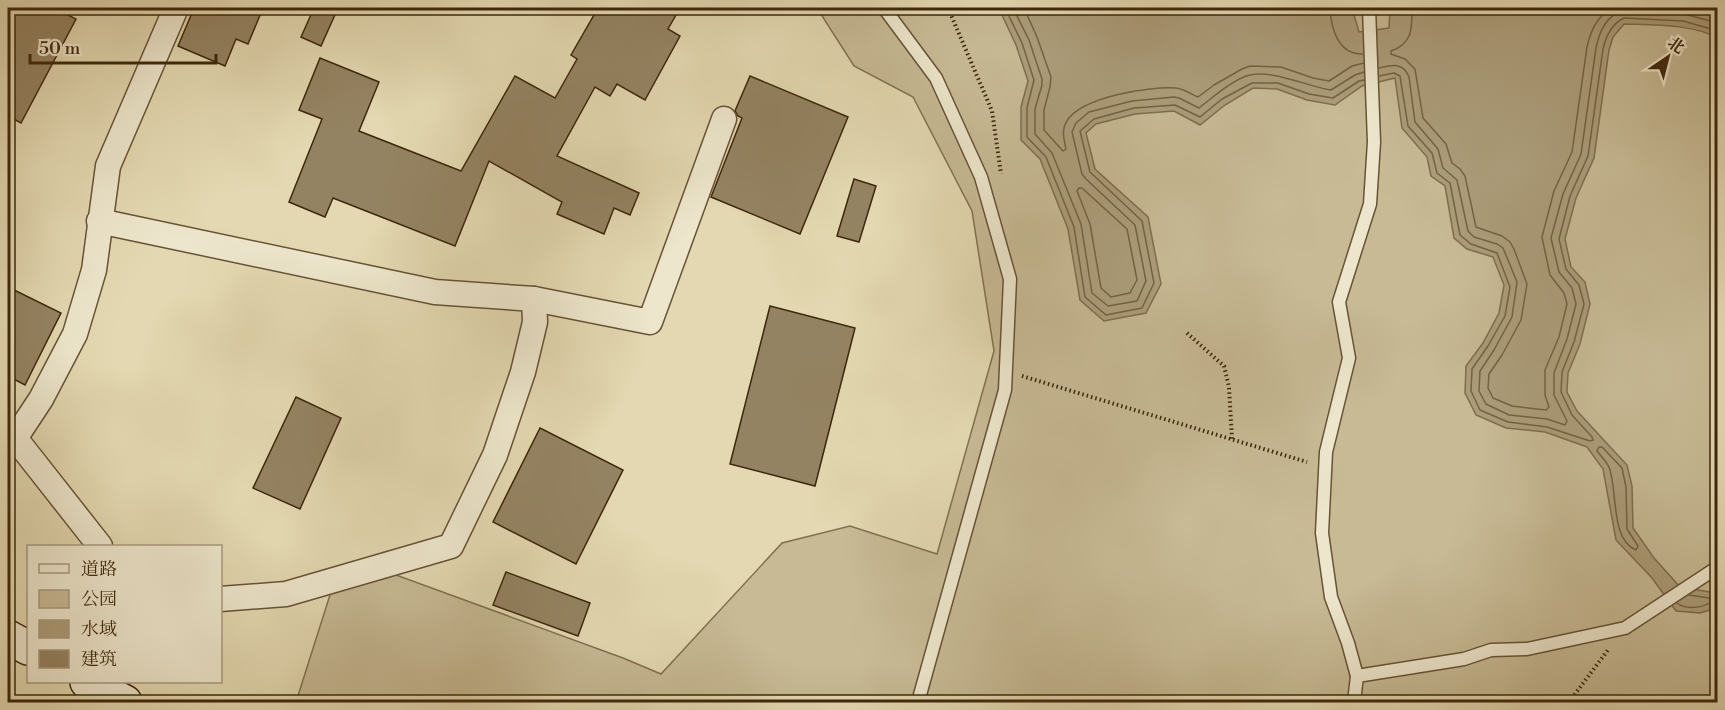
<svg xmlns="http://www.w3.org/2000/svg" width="1725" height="710" font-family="'Libre Bodoni','Noto Serif SC',serif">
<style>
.green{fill:#c7ba95;stroke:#827050;stroke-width:1.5}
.water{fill:#ab9c79;stroke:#7f6d4d;stroke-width:1.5}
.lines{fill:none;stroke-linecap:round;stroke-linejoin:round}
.shore{stroke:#746242;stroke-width:1.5}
.building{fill:#948362;stroke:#3e270c;stroke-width:1.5}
.lane-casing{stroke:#675335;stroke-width:15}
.street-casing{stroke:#675335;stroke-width:27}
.secondary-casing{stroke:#3e270c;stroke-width:36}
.path{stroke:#3e270c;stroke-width:4;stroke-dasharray:1.5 3;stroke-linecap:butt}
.lane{stroke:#ede6cc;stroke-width:12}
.street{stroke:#ede6cc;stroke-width:24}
.secondary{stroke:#ede6cc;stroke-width:33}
</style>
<rect width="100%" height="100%" fill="#e3d8b1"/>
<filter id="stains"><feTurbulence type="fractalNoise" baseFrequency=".00333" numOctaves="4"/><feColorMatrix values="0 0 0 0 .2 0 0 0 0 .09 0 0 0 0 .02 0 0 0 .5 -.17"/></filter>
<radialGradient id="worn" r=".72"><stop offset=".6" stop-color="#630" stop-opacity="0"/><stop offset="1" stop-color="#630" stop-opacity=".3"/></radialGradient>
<polygon class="green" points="817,8 1717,8 1717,702 296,702 336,576 366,564 623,658 661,674 782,543 850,526 937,554 994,351 972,211 913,97 854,66"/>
<path class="water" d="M993,8H1352L1359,32L1389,28L1390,8H1717V38C1694,24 1651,25 1624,24L1613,37L1609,50L1594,158L1576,198L1565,239L1571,267L1585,282L1590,304L1580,344L1568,373L1567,392L1577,411L1627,465L1632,486L1633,528L1654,558L1680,587L1710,592L1717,591V608L1700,613L1676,611L1652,578L1616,540L1603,469L1587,447L1545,432L1506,428L1476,415L1465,393L1466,366L1483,343L1499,313L1504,285L1493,257L1467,249L1454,238L1445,186L1431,176L1427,157L1402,128L1395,78L1362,86L1335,105L1307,100L1277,89L1253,88L1225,105L1200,125L1174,111L1135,114L1096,124L1086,133L1095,169L1148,217L1161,284L1146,313L1104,321L1080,300L1068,229L1040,159L1021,140V107L1028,81L1016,45L1002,15Z"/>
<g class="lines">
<g class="shore">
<polyline points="1003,8 1007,12 1022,43 1034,80 1027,108 1027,137 1046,157 1074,227 1085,297 1106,315 1142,308 1154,283 1142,221 1090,172 1080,131 1094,119 1134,108 1175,105 1200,117 1222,99 1252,83 1278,83 1309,94 1333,98 1359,81 1364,80"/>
<path d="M1013,8L1029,40L1042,79V85L1035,109V134L1052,153L1081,224L1092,293L1108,306L1137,301L1146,281L1135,225L1086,179L1082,174L1072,132L1076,123L1089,112L1132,101L1174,97L1179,98L1199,108C1212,98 1235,78 1250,75C1274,70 1306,86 1331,90L1355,75L1364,72"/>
<path d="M1024,8L1037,37L1051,77L1050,87L1044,110V130L1063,151L1066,149C1064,139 1061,130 1067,121C1081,97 1150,86 1176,88C1184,89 1191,94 1198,97L1214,85L1242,69L1250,66L1281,67L1313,78L1329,81L1352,66L1364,63"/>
<path d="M1330,8C1331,28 1338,55 1363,54"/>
<path d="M1412,8C1412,28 1413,43 1391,51V54L1405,59L1415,69L1423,118L1446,144L1452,163L1460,169L1465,176L1476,227L1502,236L1510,242L1514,249L1527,284L1521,320L1502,355L1489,374L1488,388L1493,398L1512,406L1546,410L1549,407L1545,395V370L1559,337L1567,304L1564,293L1550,275L1542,237L1554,191L1572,152L1587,47C1591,29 1596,21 1609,8"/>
<path d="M1379,68C1392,65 1403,62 1409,77L1415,122L1438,149L1443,168L1457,180L1468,231L1474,237L1497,244L1503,248L1517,282L1512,317L1494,350L1480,371L1479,391L1486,404L1509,415L1547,419L1565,425L1567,421L1554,395V373L1567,339L1576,304L1572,288L1559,272L1551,238L1563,194L1581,154L1596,48C1599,33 1606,16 1622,11L1684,14L1718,23"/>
<path d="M1379,76L1394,73L1400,76L1408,126L1432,153L1437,173L1450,183L1460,235L1471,244L1497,253L1510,287L1505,316L1488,346L1472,369L1471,391L1480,410L1508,422L1547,427L1590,441L1593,440L1592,437L1572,415L1561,392L1562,372L1574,342L1584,304L1579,285L1566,269L1559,239L1570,196L1588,156L1603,49C1606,36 1611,24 1624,18L1683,21L1718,31"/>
<polygon points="1079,188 1082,188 1127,229 1137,280 1130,293 1111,297 1101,288 1090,224 1077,191"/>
<path d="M1599,447H1602L1622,468L1626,487L1627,529L1638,546L1636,550C1610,540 1618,490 1609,467C1606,461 1601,456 1597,451Z"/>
<path d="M1677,603C1686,610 1702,608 1711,602L1709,598L1689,595"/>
</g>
</g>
<g class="building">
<polygon points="8,8 54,8 76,19 21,123 8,116"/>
<polygon points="194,8 263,8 248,44 236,39 225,66 178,46"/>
<polygon points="314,8 338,8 321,46 301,37"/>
<polygon points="598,8 680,8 668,29 680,36 645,100 617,84 610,96 595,87 557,156 639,193 630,215 614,208 604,234 557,214 562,202 489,161 455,246 333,198 325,217 289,202 322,119 299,110 320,58 379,82 359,131 461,171 515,76 555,98 577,59 571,55"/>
<polygon points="750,76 848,117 800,234 711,197 742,118 738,116 735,111"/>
<polygon points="854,179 876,186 859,242 837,236"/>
<polygon points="8,287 61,313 25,385 8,376"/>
<polygon points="770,306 855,328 815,486 730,464"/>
<polygon points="296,397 341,418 300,509 253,488"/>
<polygon points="540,428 623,470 576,564 493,522"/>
<polygon points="506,572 590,603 578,636 493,605"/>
</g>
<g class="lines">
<g class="lane-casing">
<g id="lane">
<polyline points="884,8 936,78 981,177 1010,279 1005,390 918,702"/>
<polyline points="1357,676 1464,659 1491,650 1527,649 1625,628 1718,567"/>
<polyline points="1354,702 1357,676 1348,643 1331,597 1322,533 1326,452 1349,358 1339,302 1370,204 1374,142 1369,8"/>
</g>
</g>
<g class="street-casing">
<g id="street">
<polyline points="99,221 435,292 534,299 650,322 724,119"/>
<polyline points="15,438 100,546"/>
<polyline points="8,449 41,399 75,334 94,270 108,166 176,8"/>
<polyline points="220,599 286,594 451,546 495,455 523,372 535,322 534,299"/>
</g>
</g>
<g class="secondary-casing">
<g id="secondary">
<polyline points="8,637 28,648"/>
<polyline points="87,682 125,702"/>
</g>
</g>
<g class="path">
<polyline points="948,8 992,111 1001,174"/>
<polyline points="1187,333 1224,366 1229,387 1232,439"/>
<polyline points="1022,376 1307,462"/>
<polyline points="1569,702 1608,650"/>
</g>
<use href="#lane" class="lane"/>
<use href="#street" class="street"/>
<use href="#secondary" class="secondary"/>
</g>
<rect width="1725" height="710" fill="none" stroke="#e3d8b1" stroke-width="30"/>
<rect x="9" y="9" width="1707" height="692" fill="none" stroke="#3e270c" stroke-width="3"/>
<rect x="15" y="15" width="1695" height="680" fill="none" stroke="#3e270c" stroke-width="1.5"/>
<rect x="27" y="545" width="195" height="138" fill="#ede6cc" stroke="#a79a7f" stroke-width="1.5"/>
<rect x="39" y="564" width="30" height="9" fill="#ede6cc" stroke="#a79a7f" stroke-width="1.5"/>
<text x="81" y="575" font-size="18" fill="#3e270c">道路</text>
<rect x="39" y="590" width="30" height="18" fill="#c7ba95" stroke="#a79a7f" stroke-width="1.5"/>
<text x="81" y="605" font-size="18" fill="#3e270c">公园</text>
<rect x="39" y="620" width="30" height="18" fill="#ab9c79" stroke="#a79a7f" stroke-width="1.5"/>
<text x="81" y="635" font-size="18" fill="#3e270c">水域</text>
<rect x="39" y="650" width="30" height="18" fill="#948362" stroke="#a79a7f" stroke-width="1.5"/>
<text x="81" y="665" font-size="18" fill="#3e270c">建筑</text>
<g transform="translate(1668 57) rotate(35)" stroke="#ede6cc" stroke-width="4.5" paint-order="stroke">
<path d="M0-4.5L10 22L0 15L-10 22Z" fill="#3e270c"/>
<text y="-9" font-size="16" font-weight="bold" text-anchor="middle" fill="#3e270c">北</text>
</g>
<path d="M30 54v9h186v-9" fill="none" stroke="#3e270c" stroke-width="3"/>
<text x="39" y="54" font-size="18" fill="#3e270c" stroke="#ede6cc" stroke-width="4.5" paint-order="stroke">50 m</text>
<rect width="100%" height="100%" filter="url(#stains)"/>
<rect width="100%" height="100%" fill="url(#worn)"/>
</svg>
